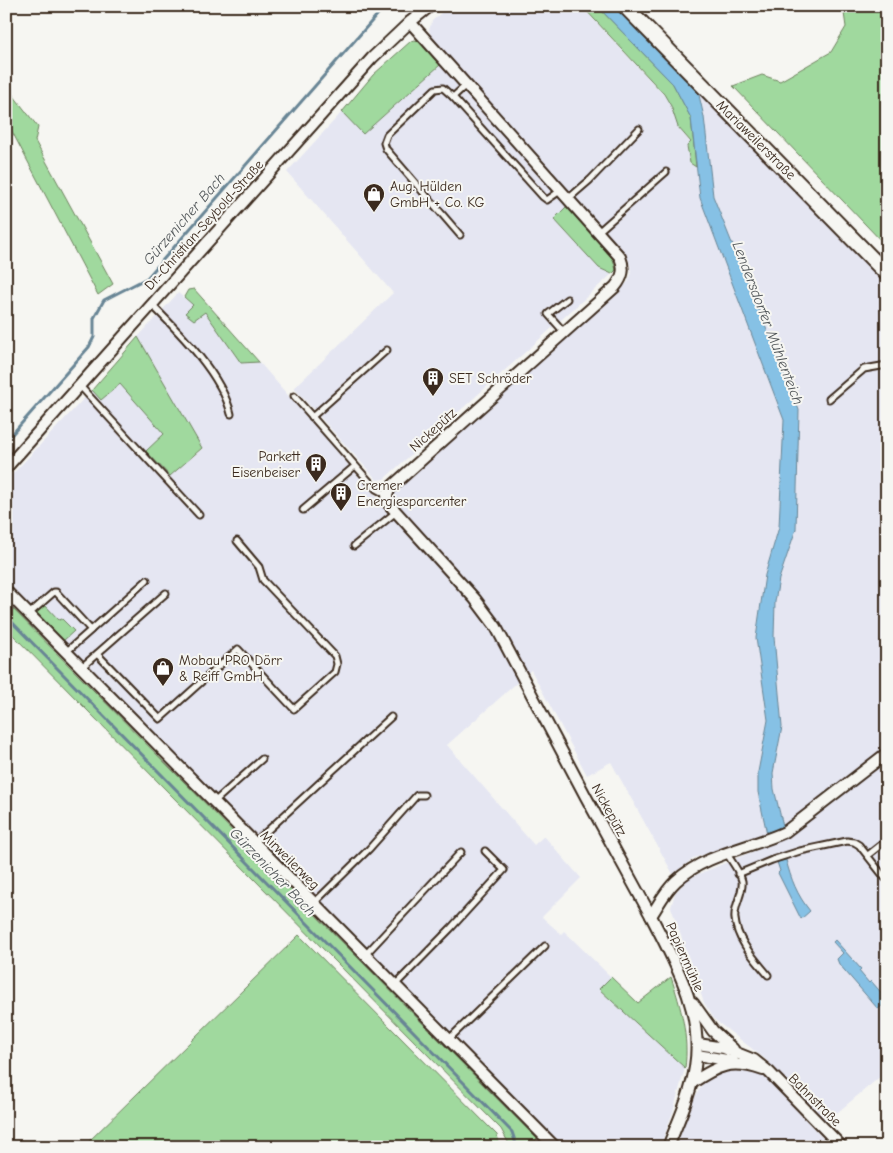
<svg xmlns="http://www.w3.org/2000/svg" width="893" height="1153" font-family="'Comic Neue',sans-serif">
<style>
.built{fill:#e5e6f2}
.green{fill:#a0d99e;stroke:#6e825e}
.water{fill:#86c1e5;stroke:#688595}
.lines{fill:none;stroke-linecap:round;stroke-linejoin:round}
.stream{stroke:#688595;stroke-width:3}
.lane-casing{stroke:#3b2a1e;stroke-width:9}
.street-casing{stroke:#3b2a1e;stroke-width:14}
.secondary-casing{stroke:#3b2a1e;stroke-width:18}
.lane{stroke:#f6f6f2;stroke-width:5}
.street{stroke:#f6f6f2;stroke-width:10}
.secondary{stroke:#f6f6f2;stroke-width:14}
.labels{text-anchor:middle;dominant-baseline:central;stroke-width:4;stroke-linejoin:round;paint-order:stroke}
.street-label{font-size:14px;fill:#3b2a1e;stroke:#f6f6f2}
.poi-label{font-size:14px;fill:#3b2a1e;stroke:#f6f6f2;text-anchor:start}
.water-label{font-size:15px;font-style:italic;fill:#52575a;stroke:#f6f6f2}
</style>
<rect width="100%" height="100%" fill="#f6f6f2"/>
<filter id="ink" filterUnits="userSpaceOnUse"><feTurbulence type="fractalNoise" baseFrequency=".02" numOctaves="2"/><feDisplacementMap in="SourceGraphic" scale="10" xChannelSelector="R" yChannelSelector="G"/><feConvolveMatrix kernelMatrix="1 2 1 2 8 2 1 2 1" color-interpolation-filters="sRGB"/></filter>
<g filter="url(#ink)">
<g class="built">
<polygon points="449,6 581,6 664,95 671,106 678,127 691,143 687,146 690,163 696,167 700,198 784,420 779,527 765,575 756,638 768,721 758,772 758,792 767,834 748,838 694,858 673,874 611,762 587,775 531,670 447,745 534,845 544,836 581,878 542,917 561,934 564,931 611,977 599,989 685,1068 673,1112 660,1147 565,1147 401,986 6,583 6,481 92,390 101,400 120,383 165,434 164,470 169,476 202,449 138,337 178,293 193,305 185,313 205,312 241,363 259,362 382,503 628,282 631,274 630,264 627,256 432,40 429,30 432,21"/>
<polygon points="440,65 567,206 554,219 599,268 612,274 384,479 377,480 294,388 393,293 287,172 342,112 363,134"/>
<polygon points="698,91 887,286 887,747 783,826 774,789 773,773 782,727 774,637 775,602 779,579 796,529 799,410 713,196 704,117"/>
<polygon points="887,760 887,1071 826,1122 764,1058 715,1020 704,1003 671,907 675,893 689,878 788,837"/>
<polygon points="737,1068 759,1073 765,1076 831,1147 676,1147 693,1100 704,1082 721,1072"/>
</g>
<g class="green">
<polygon points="582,6 597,6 673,84 691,118 696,167 690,163 687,146 691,142 678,127 671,106 664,94"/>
<polygon points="843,6 887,6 887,247 733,86 762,75 780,81 831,52 846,27"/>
<polygon points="414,40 419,41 440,65 363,134 342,112 373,75 411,41"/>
<polygon points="6,84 10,91 38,127 35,141 113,284 98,295 6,120"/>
<polygon points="567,206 613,259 616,270 612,274 599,268 554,219"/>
<polygon points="194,289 259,362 241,363 205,312 194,320 185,313 193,305 184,297 188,290"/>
<polygon points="138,337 202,448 170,476 146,451 164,434 120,384 101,400 92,390"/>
<polygon points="6,602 537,1139 529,1147 507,1147 508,1142 501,1129 6,628"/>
<polygon points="44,604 59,620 62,619 74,631 63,641 35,613"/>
<polygon points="299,935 497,1135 500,1147 83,1147"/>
<path d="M611,977L638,1003L671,977C681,1007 689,1037 685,1068L599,989Z"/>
</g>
<g class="water">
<polygon points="597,6 615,6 698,91 704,117 713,196 799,410 796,529 779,579 775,602 774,637 782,727 773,773 774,789 783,826 767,834 758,792 758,772 768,720 756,638 765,575 779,527 784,420 700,198 691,118 673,84"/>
<path d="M786,860C791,879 797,895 810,911L801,919L778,873L780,871L777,862Z"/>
<polygon points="835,940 861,969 859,971 869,983 871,981 887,999 887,1002 878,1009 839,964 837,959 843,953 833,942"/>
</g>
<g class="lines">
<g class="stream">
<polyline points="6,441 89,347 94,337 94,318 104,300 147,278 385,6"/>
<polyline points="6,616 512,1132 517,1147"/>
</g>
<g class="lane-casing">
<g id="lane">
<polyline points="453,97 466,85"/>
<polyline points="568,199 590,180 639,129"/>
<polyline points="598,232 666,172"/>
<polyline points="460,235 386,149 384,143 387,135 435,89 443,88 453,97 543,197 547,200 560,191"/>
<path d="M152,305C180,333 222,375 231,414"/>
<polyline points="564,332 548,314 567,299"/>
<polyline points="80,386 199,515"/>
<polyline points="294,396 376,489 387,495"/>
<polyline points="829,399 864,369 887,365"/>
<polyline points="312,417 387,350"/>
<polyline points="303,510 355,466"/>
<polyline points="354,546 396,512"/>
<polyline points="29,614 54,592 56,592 91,630 147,580"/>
<polyline points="66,652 91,630"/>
<polyline points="97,654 160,719 238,649 294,709 335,672 337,664 335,656 263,580 259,567 237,541"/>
<polyline points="82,667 166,593"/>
<polyline points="214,802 262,759"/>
<polyline points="254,843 391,717"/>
<path d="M727,854C732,862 740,872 742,881C744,893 733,906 735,919C737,941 755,959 768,975"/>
<polyline points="868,855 887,840"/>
<polyline points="738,874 772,860 800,851 847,841 854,842 859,845 885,878"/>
<polyline points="314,903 369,849 417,795 424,795"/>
<polyline points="365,955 461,852"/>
<polyline points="395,985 451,928 504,870 485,851"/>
<polyline points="449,1039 545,946"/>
</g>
</g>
<g class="street-casing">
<g id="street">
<path d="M410,22L620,257C625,269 623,277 615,287L390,488L387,495L388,503L475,599L496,627L586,797L651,916"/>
<polyline points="6,468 372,58 410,22 430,6"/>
<polyline points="6,591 555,1147"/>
<polyline points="693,1003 713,1031 733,1049"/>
<polyline points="698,1044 724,1048 754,1060 769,1072 842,1147"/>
<polyline points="697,1055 733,1061"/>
<path d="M692,1083C718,1065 732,1059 763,1070"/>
<path d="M668,1147C678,1121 691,1095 695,1067C704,1012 675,963 651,916C659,904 665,891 676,881C705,854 750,848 785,832L887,753"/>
</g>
</g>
<g class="secondary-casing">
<polyline id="secondary" points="625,6 887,274"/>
</g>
<use href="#lane" class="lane"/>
<use href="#street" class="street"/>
<use href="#secondary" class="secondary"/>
</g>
</g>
<defs>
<g id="shop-pin" transform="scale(1.125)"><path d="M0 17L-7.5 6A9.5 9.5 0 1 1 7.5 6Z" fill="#3b2a1e" stroke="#f6f6f2"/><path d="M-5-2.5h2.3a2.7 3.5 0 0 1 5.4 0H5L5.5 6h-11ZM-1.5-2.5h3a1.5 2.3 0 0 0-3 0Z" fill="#fff"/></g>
<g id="building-pin" transform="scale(1.125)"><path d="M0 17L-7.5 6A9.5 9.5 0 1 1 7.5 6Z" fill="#3b2a1e" stroke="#f6f6f2"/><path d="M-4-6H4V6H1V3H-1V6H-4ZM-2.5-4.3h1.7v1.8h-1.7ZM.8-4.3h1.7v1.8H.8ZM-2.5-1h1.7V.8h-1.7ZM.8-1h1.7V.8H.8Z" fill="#fff"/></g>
</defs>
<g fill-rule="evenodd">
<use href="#shop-pin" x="374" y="194"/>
<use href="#building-pin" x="433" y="378"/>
<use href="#building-pin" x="316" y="464"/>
<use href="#building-pin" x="341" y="493"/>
<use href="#shop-pin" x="163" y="668"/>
</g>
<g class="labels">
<g class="street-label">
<text transform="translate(756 140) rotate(45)">Mariaweilerstraße</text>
<text transform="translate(204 225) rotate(-48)">Dr.-Christian-Seybold-Straße</text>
<text transform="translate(433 430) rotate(-42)">Nickepütz</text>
<text transform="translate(609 810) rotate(61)">Nickepütz</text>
<text transform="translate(290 860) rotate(45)">Mirweilerweg</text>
<text transform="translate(685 957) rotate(66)">Papiermühle</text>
<text transform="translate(815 1100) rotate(45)">Bahnstraße</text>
</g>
<g class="poi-label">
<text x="390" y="186">Aug. Hülden<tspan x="390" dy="16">GmbH + Co. KG</tspan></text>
<text x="449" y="378">SET Schröder</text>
<text x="300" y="456" text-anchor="end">Parkett<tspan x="300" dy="16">Eisenbeiser</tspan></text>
<text x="357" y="485">Cremer<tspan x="357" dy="16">Energiesparcenter</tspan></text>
<text x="179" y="660">Mobau PRO Dörr<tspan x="179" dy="16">&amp; Reiff GmbH</tspan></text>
</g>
<g class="water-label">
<text transform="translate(184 219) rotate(-49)">Gürzenicher Bach</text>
<text transform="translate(768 323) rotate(69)">Lendersdorfer Mühlenteich</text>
<text transform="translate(273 872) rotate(46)">Gürzenicher Bach</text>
</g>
</g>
<rect width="893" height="1153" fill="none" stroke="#f6f6f2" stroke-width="25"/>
<rect x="12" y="12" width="868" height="1128" fill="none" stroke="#3b2a1e" stroke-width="2" filter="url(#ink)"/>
</svg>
